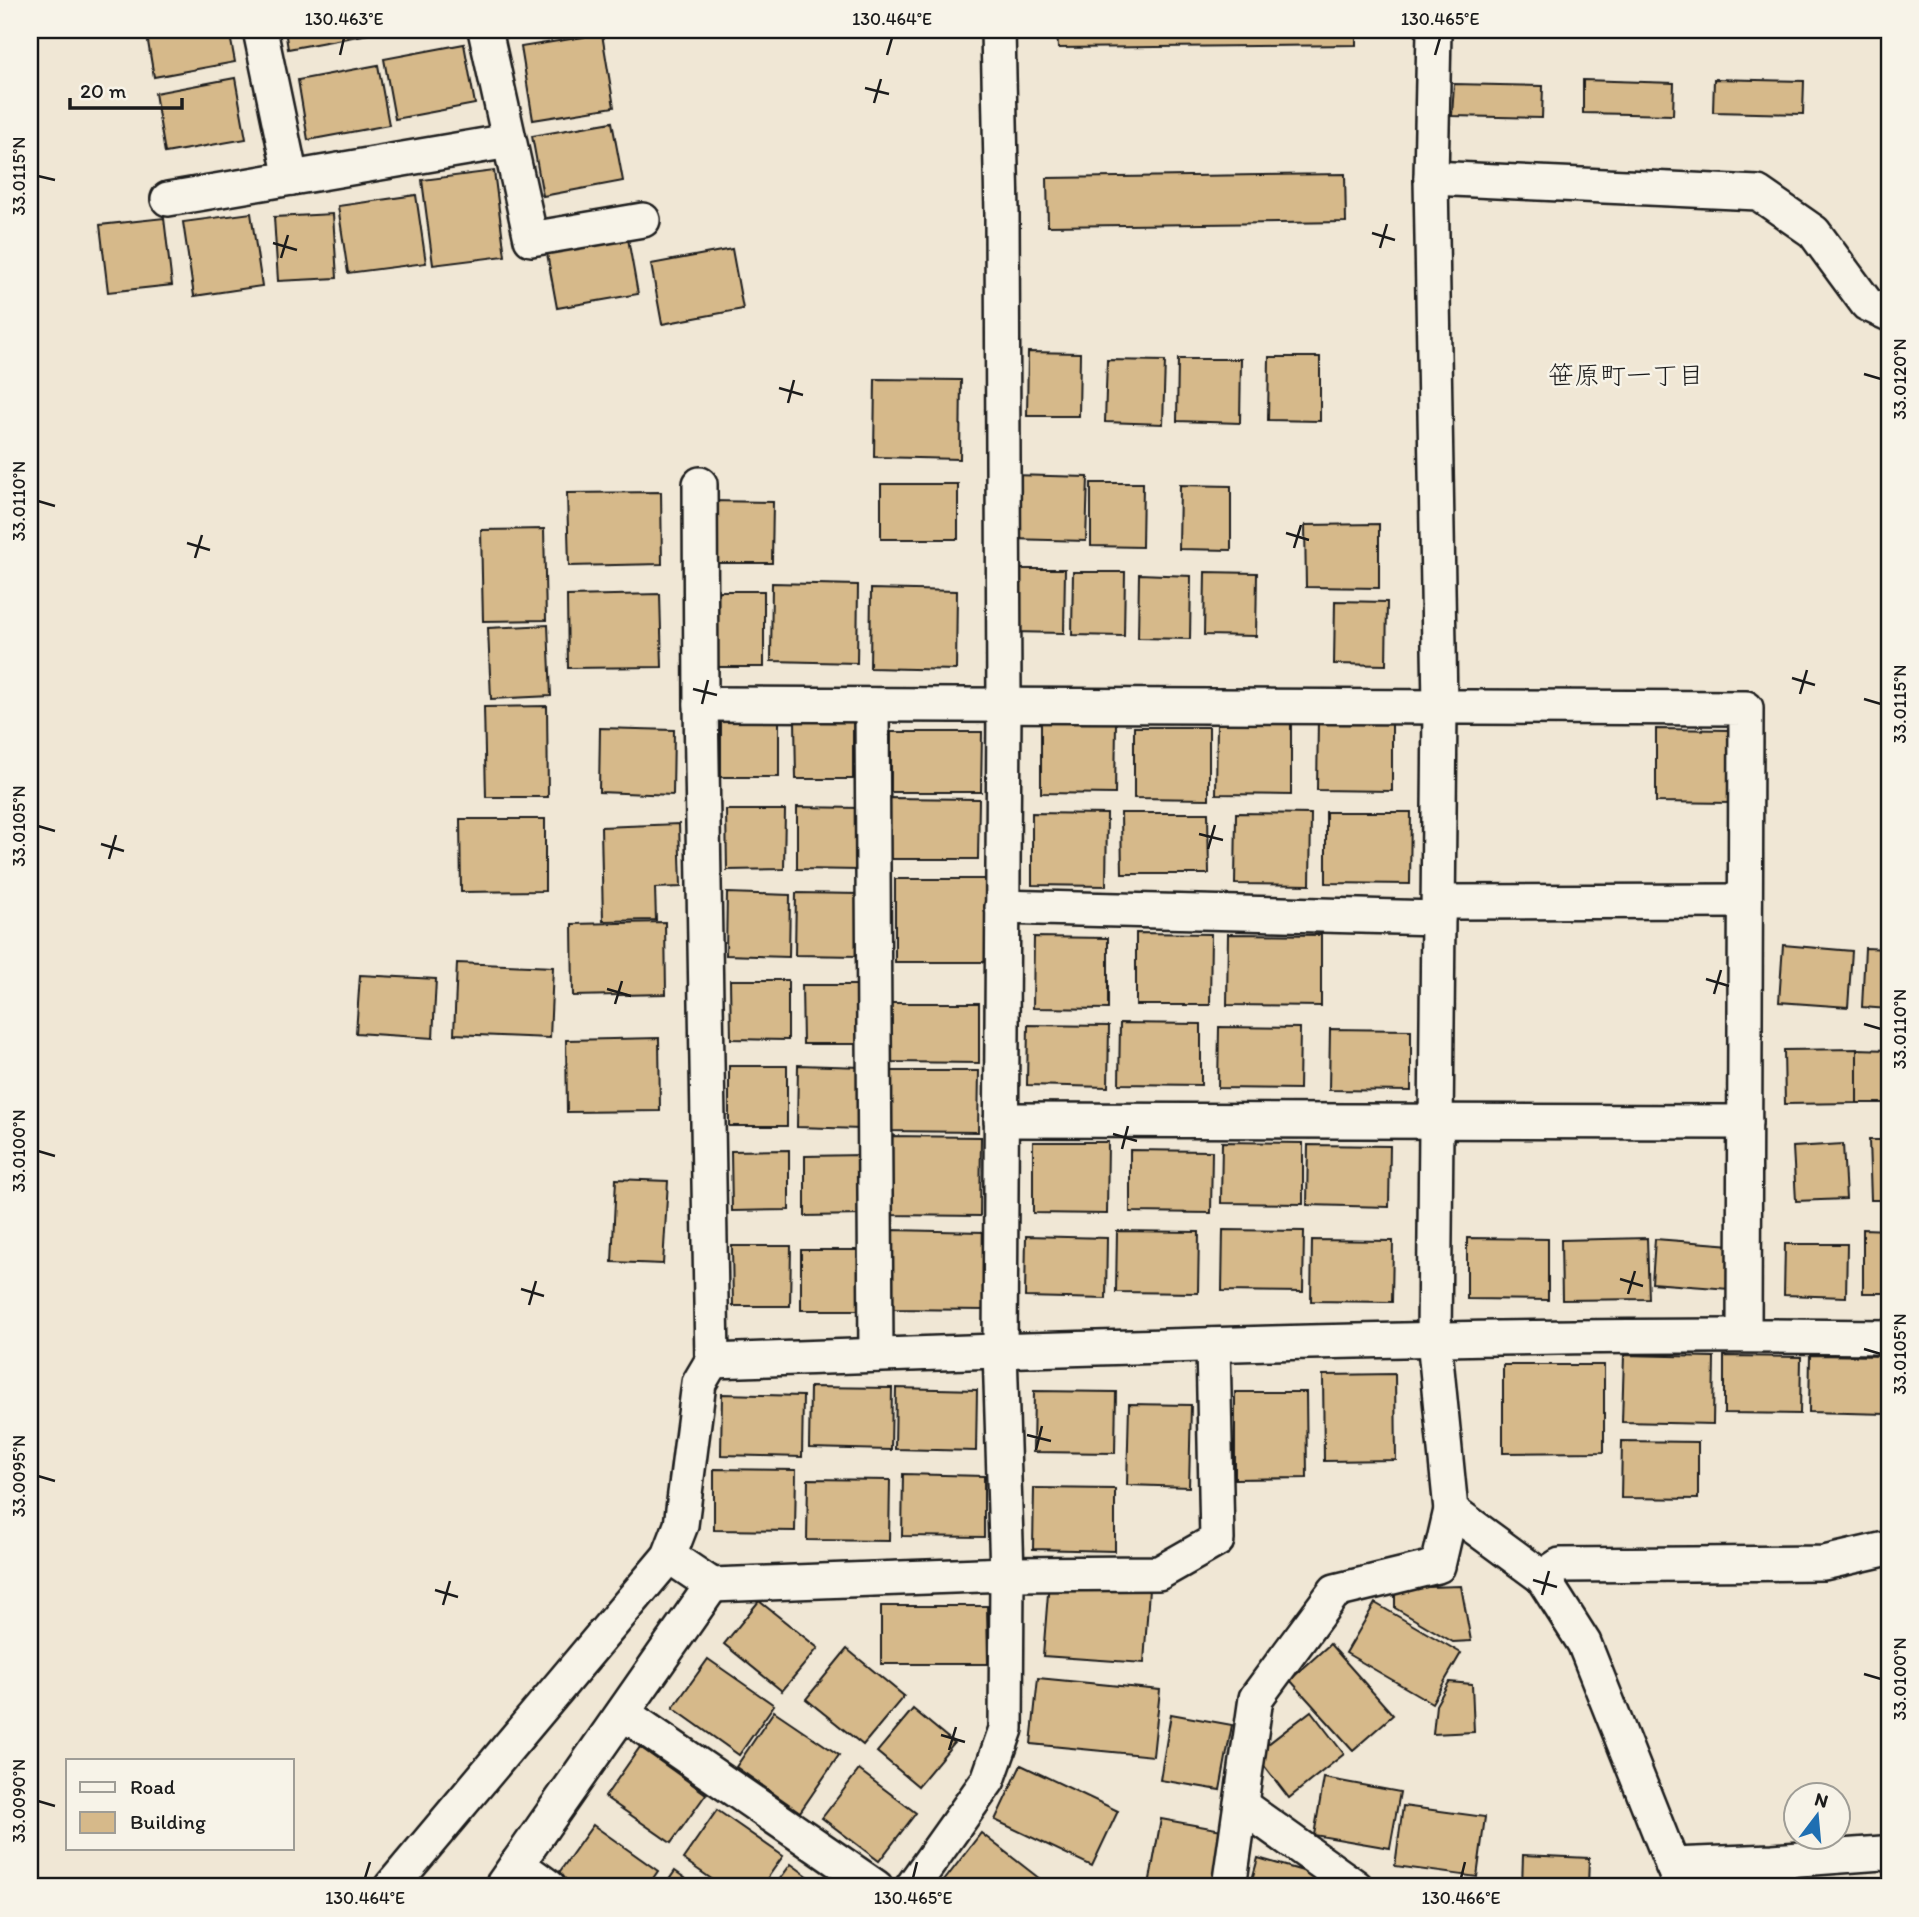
<svg xmlns="http://www.w3.org/2000/svg" width="1919" height="1917" font-family="Itim,'Klee One',sans-serif">
<style>
.building{fill:#d6b98a;stroke:#1c1c1c;stroke-width:2}
.lines{fill:none;stroke-linecap:round;stroke-linejoin:round}
.street-casing{stroke:#1c1c1c;stroke-width:38}
.street{stroke:#f7f3e8;stroke-width:33}
.ticks{fill:none;stroke:#1c1c1c;stroke-width:2.5}
.labels{text-anchor:middle;dominant-baseline:central;stroke-width:5;stroke-linejoin:round;paint-order:stroke}
.neighbourhood-label{font-size:26px;fill:#1c1c1c;stroke:#f7f3e8}
.neatline{fill:none;stroke:#1c1c1c;stroke-width:2.5}
.ticks-label{font-size:18px;text-anchor:middle;fill:#1c1c1c}
</style>
<rect width="100%" height="100%" fill="#f0e7d5"/>
<filter id="ink" filterUnits="userSpaceOnUse"><feTurbulence type="fractalNoise" baseFrequency=".0143" numOctaves="2"/><feDisplacementMap in="SourceGraphic" scale="14" xChannelSelector="R" yChannelSelector="G"/><feConvolveMatrix kernelMatrix="1 2 1 2 8 2 1 2 1" color-interpolation-filters="sRGB"/></filter>
<g filter="url(#ink)">
<g class="building">
<polygon points="146,30 229,30 235,62 154,77"/>
<polygon points="285,30 368,30 369,34 288,49"/>
<polygon points="1057,30 1356,30 1356,45 1058,48"/>
<polygon points="602,34 614,107 533,120 521,47"/>
<polygon points="464,44 475,104 395,119 384,59"/>
<polygon points="378,65 389,125 308,140 298,80"/>
<polygon points="235,78 246,139 165,153 155,93"/>
<polygon points="1714,79 1804,81 1803,114 1713,112"/>
<polygon points="1583,80 1674,83 1673,115 1583,113"/>
<polygon points="1454,84 1543,86 1542,118 1452,116"/>
<polygon points="612,122 623,181 543,196 532,136"/>
<polygon points="494,171 505,256 433,265 422,180"/>
<polygon points="1345,174 1346,222 1048,226 1047,178"/>
<polygon points="416,195 426,263 348,273 338,206"/>
<polygon points="251,213 262,286 194,296 183,222"/>
<polygon points="333,214 337,278 278,281 274,217"/>
<polygon points="164,218 172,285 108,292 100,225"/>
<polygon points="627,233 638,294 557,308 546,248"/>
<polygon points="732,249 743,309 662,324 651,264"/>
<polygon points="1028,352 1080,353 1079,416 1027,416"/>
<polygon points="1269,357 1320,357 1320,421 1268,420"/>
<polygon points="1178,359 1241,359 1240,423 1177,421"/>
<polygon points="1107,360 1165,361 1163,424 1105,422"/>
<polygon points="875,379 961,380 960,459 874,457"/>
<polygon points="1012,475 1088,477 1086,541 1011,539"/>
<polygon points="1091,483 1143,483 1142,547 1091,546"/>
<rect x="881" y="484" width="77" height="55"/>
<polygon points="1180,485 1231,486 1231,550 1179,549"/>
<polygon points="661,492 662,564 569,566 567,493"/>
<polygon points="709,501 773,502 772,563 709,563"/>
<polygon points="1379,524 1379,588 1306,587 1305,525"/>
<polygon points="544,529 546,620 483,621 481,530"/>
<polygon points="1013,569 1065,569 1064,633 1012,632"/>
<polygon points="1073,572 1125,572 1124,636 1072,635"/>
<polygon points="1205,572 1257,573 1256,636 1204,635"/>
<polygon points="1139,574 1191,576 1190,639 1138,638"/>
<polygon points="772,583 858,585 857,663 771,661"/>
<polygon points="871,589 957,591 956,670 870,668"/>
<rect x="704" y="591" width="60" height="76"/>
<polygon points="660,594 662,667 568,668 567,596"/>
<polygon points="1335,601 1387,602 1386,665 1334,664"/>
<polygon points="548,625 551,696 491,699 488,628"/>
<polygon points="547,706 548,797 486,797 484,707"/>
<polygon points="721,717 779,718 779,777 721,777"/>
<polygon points="795,719 853,719 853,779 796,779"/>
<polygon points="1318,719 1392,719 1392,791 1317,790"/>
<polygon points="1041,722 1116,723 1115,794 1041,793"/>
<polygon points="1217,723 1291,724 1291,795 1216,794"/>
<polygon points="1134,727 1209,727 1209,799 1134,798"/>
<polygon points="600,728 674,730 673,795 599,792"/>
<polygon points="1656,729 1731,730 1731,803 1656,802"/>
<polygon points="891,732 982,732 981,792 891,792"/>
<polygon points="888,798 979,799 978,859 887,859"/>
<polygon points="797,807 861,808 860,870 797,869"/>
<polygon points="726,810 785,810 784,869 727,870"/>
<polygon points="1326,812 1411,812 1410,884 1326,883"/>
<polygon points="1032,813 1107,814 1106,886 1032,885"/>
<polygon points="1121,813 1208,813 1209,874 1122,874"/>
<polygon points="1236,813 1311,814 1310,885 1235,884"/>
<polygon points="460,819 545,819 545,891 461,892"/>
<polygon points="679,824 681,887 655,888 656,920 603,921 601,827"/>
<polygon points="895,879 986,879 985,962 895,962"/>
<polygon points="727,893 790,895 789,957 726,955"/>
<polygon points="796,893 860,894 859,956 795,955"/>
<polygon points="665,922 666,994 573,996 572,924"/>
<polygon points="1136,933 1211,934 1210,1005 1136,1005"/>
<polygon points="1228,934 1321,935 1321,1006 1227,1005"/>
<polygon points="1034,937 1108,938 1108,1009 1033,1008"/>
<polygon points="1783,945 1852,951 1848,1007 1779,1002"/>
<polygon points="1865,948 1889,949 1889,1009 1862,1007"/>
<polygon points="457,963 553,967 550,1038 454,1034"/>
<polygon points="360,975 436,979 433,1038 356,1033"/>
<polygon points="730,980 788,980 788,1040 731,1039"/>
<polygon points="802,985 860,985 860,1044 803,1044"/>
<polygon points="888,1003 979,1003 979,1063 888,1062"/>
<polygon points="1120,1023 1201,1024 1201,1085 1119,1084"/>
<polygon points="1028,1025 1109,1026 1108,1087 1027,1085"/>
<polygon points="1219,1027 1300,1028 1299,1089 1218,1088"/>
<polygon points="1330,1029 1411,1030 1411,1091 1329,1090"/>
<polygon points="659,1038 660,1111 567,1112 566,1040"/>
<polygon points="1857,1049 1889,1050 1889,1103 1857,1103"/>
<polygon points="1857,1049 1857,1103 1785,1104 1784,1050"/>
<polygon points="798,1065 862,1067 861,1129 797,1127"/>
<rect x="729" y="1066" width="58" height="60"/>
<polygon points="887,1071 979,1071 978,1132 887,1131"/>
<polygon points="888,1136 981,1137 980,1216 888,1215"/>
<polygon points="1869,1140 1889,1140 1889,1200 1871,1200"/>
<polygon points="1033,1142 1108,1142 1107,1214 1033,1213"/>
<polygon points="1222,1142 1303,1143 1303,1204 1221,1203"/>
<polygon points="1843,1144 1846,1199 1796,1201 1793,1147"/>
<polygon points="1308,1145 1390,1146 1389,1207 1307,1205"/>
<polygon points="789,1150 789,1210 732,1211 731,1151"/>
<polygon points="1130,1150 1212,1151 1211,1213 1130,1212"/>
<polygon points="862,1155 863,1215 805,1216 805,1156"/>
<polygon points="616,1179 668,1181 663,1264 612,1262"/>
<polygon points="1863,1229 1889,1230 1889,1293 1863,1293"/>
<polygon points="891,1230 984,1232 984,1310 891,1309"/>
<polygon points="1223,1230 1304,1231 1303,1292 1222,1291"/>
<polygon points="1117,1231 1199,1232 1198,1293 1116,1292"/>
<polygon points="1026,1236 1107,1238 1106,1299 1025,1297"/>
<polygon points="1467,1238 1548,1239 1548,1300 1467,1299"/>
<polygon points="1647,1238 1649,1299 1562,1300 1561,1240"/>
<polygon points="1655,1239 1732,1245 1729,1289 1652,1283"/>
<polygon points="1312,1240 1393,1241 1392,1302 1311,1301"/>
<polygon points="1785,1244 1847,1244 1846,1297 1784,1295"/>
<polygon points="732,1246 791,1246 790,1306 733,1306"/>
<rect x="801" y="1250" width="58" height="60"/>
<polygon points="1624,1355 1714,1357 1713,1424 1622,1422"/>
<polygon points="1810,1355 1886,1356 1886,1414 1809,1412"/>
<polygon points="1724,1356 1801,1357 1800,1414 1724,1413"/>
<polygon points="1503,1365 1604,1365 1604,1452 1503,1453"/>
<polygon points="1395,1374 1396,1460 1324,1461 1323,1375"/>
<polygon points="810,1387 892,1388 891,1450 809,1448"/>
<polygon points="896,1388 977,1390 976,1451 895,1449"/>
<polygon points="1034,1391 1116,1392 1115,1453 1033,1452"/>
<polygon points="1235,1392 1306,1392 1307,1478 1235,1479"/>
<polygon points="722,1394 803,1396 802,1457 721,1455"/>
<polygon points="1129,1404 1191,1405 1189,1487 1127,1485"/>
<polygon points="1622,1441 1698,1442 1698,1499 1621,1498"/>
<polygon points="714,1469 796,1470 795,1531 714,1530"/>
<polygon points="903,1474 984,1476 984,1537 902,1536"/>
<polygon points="808,1479 890,1480 889,1541 807,1540"/>
<polygon points="1034,1488 1115,1489 1115,1551 1033,1549"/>
<polygon points="1049,1581 1149,1589 1144,1663 1043,1656"/>
<polygon points="1461,1586 1471,1641 1453,1642 1395,1608 1395,1588"/>
<polygon points="759,1601 818,1648 782,1691 724,1644"/>
<polygon points="1375,1603 1461,1653 1432,1703 1346,1653"/>
<polygon points="881,1606 987,1606 988,1664 881,1664"/>
<polygon points="1330,1644 1393,1715 1353,1750 1290,1680"/>
<polygon points="847,1649 904,1696 863,1745 806,1699"/>
<polygon points="708,1659 774,1705 739,1755 673,1708"/>
<polygon points="1038,1678 1160,1690 1153,1756 1031,1744"/>
<polygon points="1449,1682 1472,1684 1474,1732 1433,1734 1436,1705"/>
<polygon points="913,1709 954,1743 918,1786 877,1752"/>
<polygon points="774,1711 839,1755 800,1812 736,1767"/>
<polygon points="1311,1711 1344,1754 1289,1798 1255,1754"/>
<polygon points="1171,1714 1232,1725 1220,1790 1160,1780"/>
<polygon points="640,1747 706,1794 671,1843 605,1797"/>
<polygon points="1021,1765 1118,1811 1092,1866 995,1820"/>
<polygon points="859,1770 916,1813 879,1861 822,1818"/>
<polygon points="1324,1778 1400,1792 1390,1848 1314,1835"/>
<polygon points="1403,1806 1485,1817 1477,1877 1395,1866"/>
<polygon points="717,1810 783,1856 761,1887 723,1887 683,1859"/>
<polygon points="1161,1819 1222,1830 1211,1887 1161,1887 1149,1885"/>
<polygon points="593,1825 658,1871 647,1887 576,1887 558,1874"/>
<polygon points="981,1833 1049,1886 1048,1887 952,1887 944,1881"/>
<polygon points="1523,1855 1589,1858 1588,1887 1522,1887"/>
<polygon points="1258,1858 1334,1880 1331,1887 1250,1887"/>
<polygon points="791,1864 823,1887 774,1887"/>
<polygon points="675,1871 698,1887 664,1887"/>
</g>
<g class="lines">
<g class="street-casing">
<g id="street">
<polyline points="260,30 291,178"/>
<polyline points="485,30 531,239 643,220"/>
<polyline points="1434,30 1431,178 1440,706 1434,1339 1451,1510 1542,1577 1584,1643 1681,1887"/>
<polyline points="1431,178 1758,193 1814,232 1867,304 1889,314"/>
<polyline points="168,199 509,141"/>
<polyline points="701,704 1746,708 1744,1335"/>
<polyline points="872,705 876,1355"/>
<polyline points="1439,902 1745,901"/>
<polyline points="1002,907 1438,918"/>
<polyline points="1001,1120 1745,1122"/>
<path d="M712,1361C912,1353 1110,1347 1310,1342C1503,1337 1696,1334 1889,1337"/>
<polyline points="669,1556 712,1585 1007,1574 1159,1573 1217,1540 1213,1345"/>
<polyline points="1542,1577 1560,1565 1824,1563 1889,1548"/>
<polyline points="623,1713 876,1887"/>
<polyline points="1241,1805 1356,1887"/>
<polyline points="517,1864 549,1887"/>
<polyline points="1672,1865 1773,1861 1882,1853 1889,1855"/>
<polyline points="391,1887 669,1556 681,1525 699,1383 712,1361 701,704 700,484"/>
<polyline points="501,1887 712,1585"/>
<polyline points="912,1887 988,1780 1006,1729 1007,1574 1000,1350 1004,705 1002,214 998,30"/>
<polyline points="1229,1887 1256,1698 1335,1591 1438,1566 1451,1510"/>
</g>
</g>
<use href="#street" class="street"/>
</g>
</g>
<path class="ticks" d="M340,55L344,38M887,55L892,38M1435,55L1440,38M865,88L889,94M874,103L881,79M38,176L55,180M1372,233L1395,240M273,243L297,250M1380,248L1387,224M281,258L288,235M1864,374L1881,379M779,388L803,395M788,403L794,380M38,501L55,506M1286,533L1309,540M187,543L210,550M1294,548L1301,525M195,558L202,535M1792,678L1815,685M693,689L717,695M1800,694L1807,670M1864,699L1881,704M702,704L708,680M38,826L55,831M1199,834L1223,840M101,844L124,851M1208,849L1215,825M109,859L116,835M1706,979L1729,986M607,989L631,996M1714,994L1721,970M615,1004L622,981M1864,1024L1881,1029M1113,1134L1137,1141M1122,1149L1128,1126M38,1151L55,1156M1620,1279L1643,1286M521,1289L544,1296M1628,1294L1635,1271M529,1305L536,1281M1864,1349L1881,1354M1027,1435L1051,1441M1036,1450L1042,1426M38,1476L55,1481M1533,1580L1557,1587M435,1590L458,1597M1542,1595L1549,1571M443,1605L450,1581M1864,1674L1881,1679M941,1735L965,1742M949,1750L956,1727M38,1801L55,1806M365,1878L370,1862M913,1878L917,1862M1461,1878L1465,1862"/>
<g class="labels">
<g class="neighbourhood-label">
<text x="1626" y="375">笹原町一丁目</text>
</g>
</g>
<rect width="1919" height="1917" fill="none" stroke="#f7f3e8" stroke-width="77"/>
<rect x="66" y="1759" width="228" height="91" fill="#f7f3e8" stroke="#9f9d96" stroke-width="2"/>
<rect x="80" y="1782" width="35" height="10" fill="#f7f3e8" stroke="#9f9d96" stroke-width="2"/>
<text x="130" y="1794" font-size="21" fill="#1c1c1c">Road</text>
<rect x="80" y="1812" width="35" height="21" fill="#d6b98a" stroke="#9f9d96" stroke-width="2"/>
<text x="130" y="1829" font-size="21" fill="#1c1c1c">Building</text>
<g transform="translate(1817 1816) rotate(16)"><circle r="33" fill="#f7f3e8" stroke="#9f9d96" stroke-width="2"/>
<path d="M0-5L12 26L0 18L-12 26Z" fill="#1f6fb2"/>
<text y="-10" font-size="19" font-weight="bold" text-anchor="middle" fill="#1c1c1c">N</text>
</g>
<path d="M70 98v10h112v-10" fill="none" stroke="#1c1c1c" stroke-width="3.5"/>
<text x="80" y="98" font-size="21" fill="#1c1c1c" stroke="#f7f3e8" stroke-width="5" paint-order="stroke">20 m</text>
<rect x="38" y="38" width="1843" height="1840" class="neatline"/>
<g class="ticks-label">
<text x="344" y="25">130.463°E</text>
<text x="892" y="25">130.464°E</text>
<text x="1440" y="25">130.465°E</text>
<text transform="translate(19 176) rotate(-90)" y="6">33.0115°N</text>
<text transform="translate(1900 379) rotate(-90)" y="6">33.0120°N</text>
<text transform="translate(19 501) rotate(-90)" y="6">33.0110°N</text>
<text transform="translate(1900 704) rotate(-90)" y="6">33.0115°N</text>
<text transform="translate(19 826) rotate(-90)" y="6">33.0105°N</text>
<text transform="translate(1900 1029) rotate(-90)" y="6">33.0110°N</text>
<text transform="translate(19 1151) rotate(-90)" y="6">33.0100°N</text>
<text transform="translate(1900 1354) rotate(-90)" y="6">33.0105°N</text>
<text transform="translate(19 1476) rotate(-90)" y="6">33.0095°N</text>
<text transform="translate(1900 1679) rotate(-90)" y="6">33.0100°N</text>
<text transform="translate(19 1801) rotate(-90)" y="6">33.0090°N</text>
<text x="365" y="1904">130.464°E</text>
<text x="913" y="1904">130.465°E</text>
<text x="1461" y="1904">130.466°E</text>
</g>
</svg>
